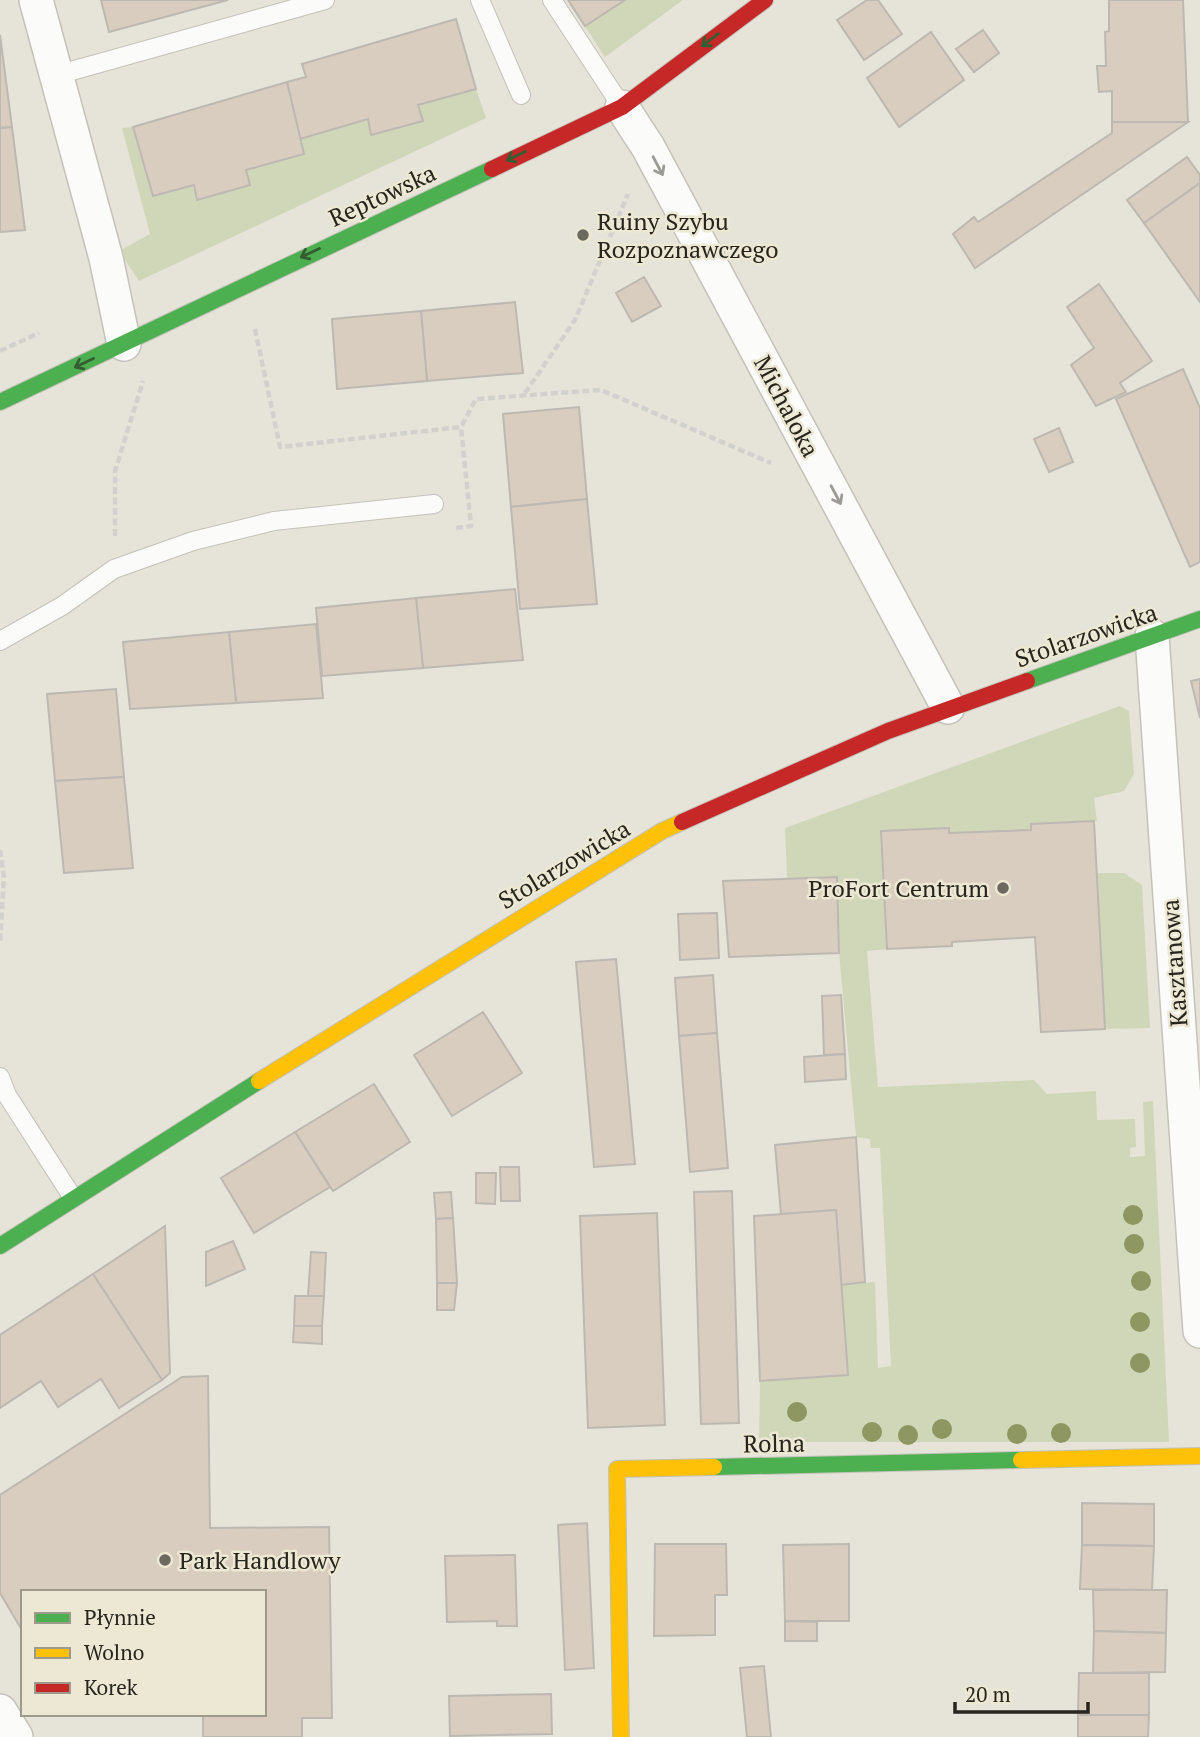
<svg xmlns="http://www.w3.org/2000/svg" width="1200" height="1737" font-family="'PT Serif',serif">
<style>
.green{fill:#d0d7b9}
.building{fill:#d9cdbf;stroke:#bdb9b2;stroke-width:2}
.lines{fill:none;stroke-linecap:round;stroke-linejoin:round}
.lane-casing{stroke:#c4c2b9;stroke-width:20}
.street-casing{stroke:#c4c2b9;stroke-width:36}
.fast-casing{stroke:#c4c2b9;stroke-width:18}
.slow-casing{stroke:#c4c2b9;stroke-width:18}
.jam-casing{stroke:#c4c2b9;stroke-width:18}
.path{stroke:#d2d1ce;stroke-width:4.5;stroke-dasharray:7 3.5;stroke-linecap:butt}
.lane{stroke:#fbfbf9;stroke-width:18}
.street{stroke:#fbfbf9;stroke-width:33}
.fast{stroke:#4caf50;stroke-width:16}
.slow{stroke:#ffc107;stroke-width:16}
.jam{stroke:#c62828;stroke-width:16}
.tree{fill:#8e9662}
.oneway{stroke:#365c32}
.oneway2{stroke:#9c9b96}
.poi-dot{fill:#6a685f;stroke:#ece8d3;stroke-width:2.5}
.labels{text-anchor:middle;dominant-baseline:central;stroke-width:5;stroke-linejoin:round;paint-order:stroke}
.street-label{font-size:24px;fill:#27251e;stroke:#ece8d3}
.poi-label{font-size:24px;fill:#27251e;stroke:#ece8d3;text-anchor:start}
</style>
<rect width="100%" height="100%" fill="#e6e4d9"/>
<g class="green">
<polygon points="625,0 683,0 605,57 585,26"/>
<polygon points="476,89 486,118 139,281 119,251 150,234 122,128 133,127 153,196 194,185 198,200 250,185 246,170 304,155 300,139 368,119 371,134 423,120 418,105"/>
<polygon points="1120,706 1129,711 1134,774 1124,791 1094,798 1097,821 1032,824 1031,830 949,833 948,828 881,831 887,949 867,951 878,1087 1034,1080 1047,1094 1096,1091 1097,1120 1135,1119 1136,1147 1130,1148 1130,1157 1145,1156 1143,1102 1153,1101 1169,1442 759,1442 760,1381 841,1285 875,1282 878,1368 891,1366 880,1148 871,1148 870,1139 856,1137 839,953 837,878 787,879 785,828"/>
<polygon points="1097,873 1124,873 1142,885 1150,1028 1105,1029"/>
</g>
<g class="building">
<polygon points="101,0 228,0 109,32"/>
<polygon points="568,0 625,0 585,26"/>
<polygon points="867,0 878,0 902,34 864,60 837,20"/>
<polygon points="1109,0 1183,0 1188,122 1112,122 1112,91 1099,92 1097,66 1106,66 1105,32 1109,31"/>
<polygon points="456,19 476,89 418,105 423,121 371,135 368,119 300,139 287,82 306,77 302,64"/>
<polygon points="983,30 999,53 974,72 956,49"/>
<polygon points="931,32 964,80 899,127 867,78"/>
<polygon points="0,35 12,127 0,128"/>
<polygon points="287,82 304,154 246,170 250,185 197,200 194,185 153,196 133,127"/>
<polygon points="1112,122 1188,122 975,268 953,234 974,217 978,222 1112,133"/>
<polygon points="12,127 25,230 0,232 0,128"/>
<polygon points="1187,157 1200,175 1200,183 1144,223 1127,200"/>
<polygon points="1200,183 1200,302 1144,223"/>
<polygon points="644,277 661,306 632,322 616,293"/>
<polygon points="1099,284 1152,361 1120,383 1126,392 1096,406 1071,365 1094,348 1067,307"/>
<polygon points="515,302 523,373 427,381 421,311"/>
<polygon points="421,311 427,381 337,389 332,319"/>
<polygon points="1183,369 1200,408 1200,562 1190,567 1116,399"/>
<polygon points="579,407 587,499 511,507 503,414"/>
<polygon points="1059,428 1073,462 1049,472 1034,439"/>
<polygon points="587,499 597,604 520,609 511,507"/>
<polygon points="515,589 523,660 423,668 416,598"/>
<polygon points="416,598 423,668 322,676 316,608"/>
<polygon points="316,624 323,698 236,703 229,632"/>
<polygon points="229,632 236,703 130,709 123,642"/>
<polygon points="1200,679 1200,718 1191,681"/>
<polygon points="116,689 124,777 55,781 47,694"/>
<polygon points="124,777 133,868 64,873 55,781"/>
<polygon points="1094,821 1105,1029 1041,1032 1035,937 952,942 952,946 887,949 881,831 949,828 949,833 1031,830 1031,824"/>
<polygon points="837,877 839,953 729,957 723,881"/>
<polygon points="717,913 719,958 680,960 678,914"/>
<polygon points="616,959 635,1164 594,1167 576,962"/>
<polygon points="713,975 717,1033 679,1036 675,978"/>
<polygon points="841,995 845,1054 824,1055 822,996"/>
<polygon points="483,1012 522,1073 452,1116 414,1055"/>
<polygon points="717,1033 728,1168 690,1172 679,1036"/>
<polygon points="845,1054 846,1079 805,1082 804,1057"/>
<polygon points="374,1084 410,1142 333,1191 295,1132"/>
<polygon points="295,1132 330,1187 254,1233 221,1178"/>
<polygon points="856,1137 865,1282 841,1285 836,1210 781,1214 775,1145"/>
<polygon points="500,1167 519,1167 520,1201 501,1201"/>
<polygon points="476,1173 496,1173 495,1204 476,1203"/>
<polygon points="732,1191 739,1423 701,1424 694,1192"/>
<polygon points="451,1192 453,1218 436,1219 434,1193"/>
<polygon points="836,1210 848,1375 760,1381 754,1216"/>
<polygon points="657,1213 665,1425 588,1428 580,1216"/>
<polygon points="453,1218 457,1283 437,1283 436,1219"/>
<polygon points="165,1226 170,1373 162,1380 93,1274"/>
<polygon points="233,1241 245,1269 206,1286 206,1252"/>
<polygon points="311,1252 326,1253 324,1296 308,1296"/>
<polygon points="93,1274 162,1380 119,1408 101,1379 58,1407 41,1381 0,1408 0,1335"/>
<polygon points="437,1283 457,1283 454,1310 437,1310"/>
<polygon points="295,1296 324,1296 322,1326 294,1326"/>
<polygon points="294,1326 322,1326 322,1344 293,1342"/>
<polygon points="208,1376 210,1528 329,1527 332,1718 302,1718 302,1737 203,1737 203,1714 264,1714 264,1592 23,1592 23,1632 0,1593 0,1495 182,1377"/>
<polygon points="1082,1503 1154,1504 1154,1546 1082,1545"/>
<polygon points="587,1523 594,1668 565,1670 558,1525"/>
<polygon points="655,1544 726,1544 727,1595 715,1595 715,1635 654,1636"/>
<polygon points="849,1544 849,1621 785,1621 783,1545"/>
<polygon points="1082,1545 1154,1546 1152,1590 1080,1589"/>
<polygon points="515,1555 517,1626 497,1626 497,1621 447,1622 445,1556"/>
<polygon points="1093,1590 1167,1590 1166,1633 1094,1631"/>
<polygon points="785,1621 817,1622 817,1641 785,1641"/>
<polygon points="1094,1631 1166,1633 1165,1672 1093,1673"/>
<polygon points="764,1666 771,1737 747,1737 740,1668"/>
<polygon points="1079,1673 1149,1673 1149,1715 1078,1715"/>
<polygon points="551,1694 552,1734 450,1736 449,1696"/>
<polygon points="1078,1715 1149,1715 1148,1737 1078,1737"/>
</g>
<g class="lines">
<g class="lane-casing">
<g id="lane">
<polyline points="480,0 521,95"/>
<polyline points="552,0 622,107"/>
<polyline points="57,75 325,0"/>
<polyline points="0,641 62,606 114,569 193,541 274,521 434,504"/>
<polyline points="0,1077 7,1095 73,1198"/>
</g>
</g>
<g class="street-casing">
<g id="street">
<polyline points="36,0 106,258 124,344"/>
<polyline points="622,107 648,147 948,707"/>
<polyline points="1152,636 1200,1331"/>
<polyline points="0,1711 16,1737"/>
</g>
</g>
<g class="fast-casing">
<g id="fast">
<polyline points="0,402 492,169"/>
<polyline points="1027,681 1200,619"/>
<polyline points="0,1246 259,1081"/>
<polyline points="714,1467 1021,1460"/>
</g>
</g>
<g class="slow-casing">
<g id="slow">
<polyline points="259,1081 662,831 682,822"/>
<polyline points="1021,1460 1200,1456"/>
<polyline points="621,1737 617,1469 714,1467"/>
</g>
</g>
<g class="jam-casing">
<g id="jam">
<polyline points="492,169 622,107 765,0"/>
<polyline points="682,822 888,731 1027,681"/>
</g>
</g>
<g class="path">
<polyline points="255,329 280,447 461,427 476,399 601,390 771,463"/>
<polyline points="0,351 39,333"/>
<polyline points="525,393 575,320 628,194"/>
<polyline points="456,528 471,526 461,427"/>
<polyline points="115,536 115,471 143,381"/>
<polyline points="0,850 4,877 0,943"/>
</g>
<use href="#lane" class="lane"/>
<use href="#street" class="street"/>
<use href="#fast" class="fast"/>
<use href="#slow" class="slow"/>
<use href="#jam" class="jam"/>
</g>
<g class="tree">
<circle cx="1133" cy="1215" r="10"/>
<circle cx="1134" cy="1244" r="10"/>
<circle cx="1141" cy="1281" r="10"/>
<circle cx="1140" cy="1322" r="10"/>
<circle cx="1140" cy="1363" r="10"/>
<circle cx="797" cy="1412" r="10"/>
<circle cx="942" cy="1429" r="10"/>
<circle cx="872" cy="1432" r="10"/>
<circle cx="1061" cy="1433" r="10"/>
<circle cx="1017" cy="1434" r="10"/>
<circle cx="908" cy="1435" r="10"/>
</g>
<defs><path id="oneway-shaft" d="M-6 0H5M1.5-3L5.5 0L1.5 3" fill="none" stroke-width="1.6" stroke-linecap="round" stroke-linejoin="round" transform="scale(1.75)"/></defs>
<g class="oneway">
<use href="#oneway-shaft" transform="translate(710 40) rotate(143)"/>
<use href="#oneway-shaft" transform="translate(516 156) rotate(154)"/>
<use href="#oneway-shaft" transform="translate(310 253) rotate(155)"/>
<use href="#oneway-shaft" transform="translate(84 363) rotate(155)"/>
</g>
<g class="oneway2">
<use href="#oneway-shaft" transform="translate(658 166) rotate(62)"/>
<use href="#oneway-shaft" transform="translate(836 495) rotate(62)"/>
</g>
<g class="poi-dot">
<circle cx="583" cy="235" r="7"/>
<circle cx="1003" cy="888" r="7"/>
<circle cx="165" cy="1560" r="7"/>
</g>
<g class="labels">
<g class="street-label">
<text transform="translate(382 195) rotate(-25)">Reptowska</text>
<text transform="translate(787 406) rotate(62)">Michaloka</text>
<text transform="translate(1086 635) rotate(-19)">Stolarzowicka</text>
<text transform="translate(564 864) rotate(-31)">Stolarzowicka</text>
<text transform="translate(1174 963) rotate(-94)">Kasztanowa</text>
<text transform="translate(774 1443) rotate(-1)">Rolna</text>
</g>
<g class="poi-label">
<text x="597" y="221">Ruiny Szybu<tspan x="597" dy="28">Rozpoznawczego</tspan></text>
<text x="989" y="888" text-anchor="end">ProFort Centrum</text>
<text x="179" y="1560">Park Handlowy</text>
</g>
</g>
<rect x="21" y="1590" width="245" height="126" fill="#ece8d3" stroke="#9d9a8b" stroke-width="2"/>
<rect x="35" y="1613" width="35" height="10" fill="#4caf50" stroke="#9d9a8b" stroke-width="2"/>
<text x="84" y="1625" font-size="21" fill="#27251e">Płynnie</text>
<rect x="35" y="1648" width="35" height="10" fill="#ffc107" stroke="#9d9a8b" stroke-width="2"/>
<text x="84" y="1660" font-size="21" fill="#27251e">Wolno</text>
<rect x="35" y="1683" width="35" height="10" fill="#c62828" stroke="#9d9a8b" stroke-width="2"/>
<text x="84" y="1695" font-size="21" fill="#27251e">Korek</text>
<path d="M955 1702v10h133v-10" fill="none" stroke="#27251e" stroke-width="3.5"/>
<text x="965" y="1702" font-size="21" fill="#27251e" stroke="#ece8d3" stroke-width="5" paint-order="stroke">20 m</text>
</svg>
